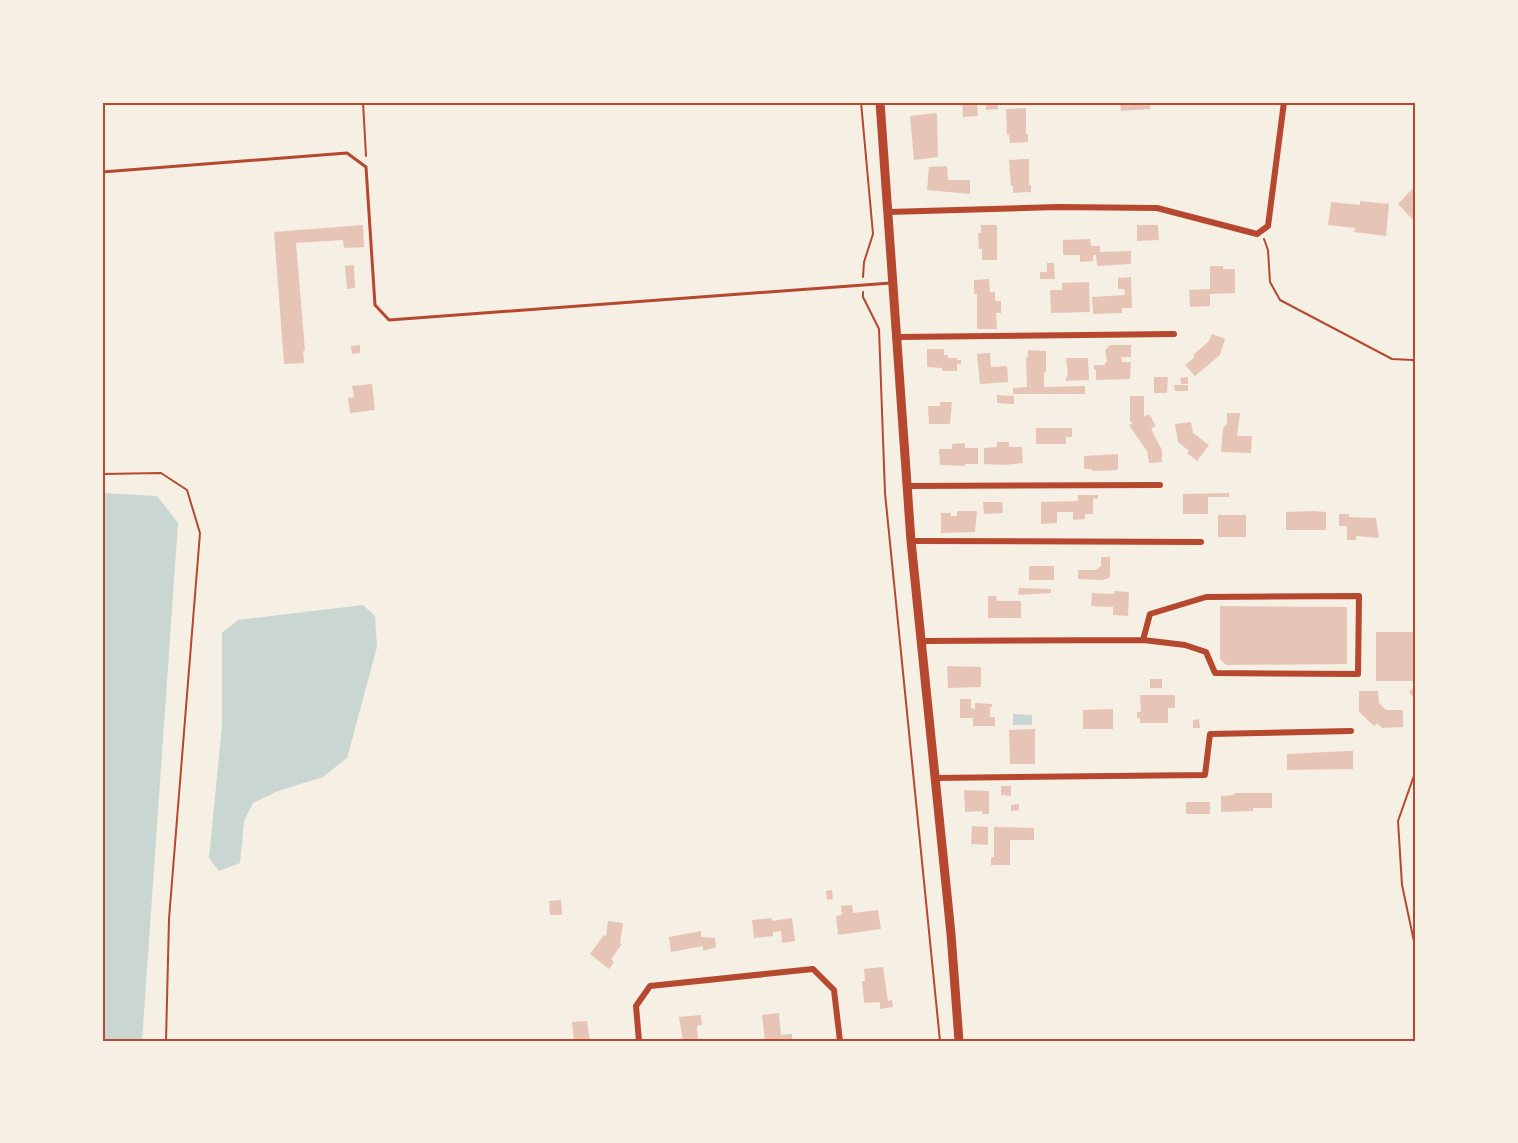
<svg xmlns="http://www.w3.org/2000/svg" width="1518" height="1143" font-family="'Roboto Condensed',sans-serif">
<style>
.water{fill:#c9d6d2}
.building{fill:#e6c5b7}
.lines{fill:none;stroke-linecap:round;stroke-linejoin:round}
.path{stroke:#b5482f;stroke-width:2}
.service{stroke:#b5482f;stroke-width:3}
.minor{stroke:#b5482f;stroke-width:6}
.secondary{stroke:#b5482f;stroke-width:9}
.neatline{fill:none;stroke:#b5482f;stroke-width:2}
</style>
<rect width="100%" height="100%" fill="#f6efe4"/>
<g class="water">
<polygon points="102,493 157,496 178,523 142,1041 102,1041"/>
<polygon points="363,605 375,616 377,647 347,758 323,777 278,791 253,803 244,821 240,863 219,871 209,858 222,726 222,633 238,620"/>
<polygon points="1013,714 1032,715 1032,725 1013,725"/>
</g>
<g class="building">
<polygon points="962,102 998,102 998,109 986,110 986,104 977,105 978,116 963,117"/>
<polygon points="1120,102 1150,102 1150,109 1121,111"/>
<polygon points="1026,108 1026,134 1028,134 1028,142 1010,143 1009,135 1007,135 1006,109"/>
<polygon points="937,113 938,157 914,160 910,116"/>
<polygon points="1024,159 1029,159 1029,185 1031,185 1031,192 1013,193 1013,186 1011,186 1009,160"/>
<polygon points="947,166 948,180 970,180 970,194 927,190 929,167"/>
<polygon points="1416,185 1416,223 1398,204"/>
<polygon points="1360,201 1389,204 1386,236 1354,232 1355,228 1328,225 1331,202 1360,205"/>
<polygon points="363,225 364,247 344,248 343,240 296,243 305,351 303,351 304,363 284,364 274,232"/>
<polygon points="981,225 997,225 997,260 982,260 982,249 979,249 978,233 981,233"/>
<polygon points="1137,225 1158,225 1159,240 1137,241"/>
<polygon points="1090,239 1091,246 1100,246 1100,252 1131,251 1131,264 1097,266 1096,255 1093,255 1093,261 1080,262 1080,255 1063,255 1063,240"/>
<polygon points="1047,263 1054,263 1055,279 1040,279 1040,272 1047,272"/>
<polygon points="354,265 355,288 347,289 345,266"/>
<polygon points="1210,266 1223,266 1223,269 1235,269 1235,293 1210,294 1210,306 1190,307 1189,290 1210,289"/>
<polygon points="1131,277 1132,308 1122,308 1122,313 1093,314 1092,297 1125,295 1124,289 1118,289 1118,278"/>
<polygon points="989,279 990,292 995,292 995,301 1001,301 1001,313 996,313 997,329 977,329 977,294 974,294 974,280"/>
<polygon points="1089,282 1090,312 1051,313 1050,290 1062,290 1062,283"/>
<polygon points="1212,334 1225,339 1220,355 1195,376 1185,365 1195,357 1193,355 1208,342"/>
<polygon points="360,345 360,353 352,354 351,346"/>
<polygon points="1110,345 1131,345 1131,357 1121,357 1122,362 1131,362 1130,379 1096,380 1096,370 1094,370 1094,365 1105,365 1105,362 1107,362 1105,350"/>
<polygon points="927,349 944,349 944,355 948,355 948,358 957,358 957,360 961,360 961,364 957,364 957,371 942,371 942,368 927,367"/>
<polygon points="1028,350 1046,351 1046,372 1044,372 1044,387 1085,386 1085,394 1013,394 1013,388 1027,387 1026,357 1028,357"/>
<polygon points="990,353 991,367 1007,366 1008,382 980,384 977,354"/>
<polygon points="1066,358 1088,358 1089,380 1065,381 1068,374"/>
<polygon points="1154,377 1168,377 1167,393 1154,393"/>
<polygon points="1188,377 1188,384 1181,384 1180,378"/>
<polygon points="372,384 375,410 350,413 348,398 354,397 352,386"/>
<polygon points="1174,385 1188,385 1188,391 1175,391"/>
<polygon points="997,395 1014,396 1014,404 997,403"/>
<polygon points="1130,396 1144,396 1144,417 1149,414 1156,426 1151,429 1162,450 1162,462 1149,463 1147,451 1129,425 1133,423 1130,421"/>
<polygon points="940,402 952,402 950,424 929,424 928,406 940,406"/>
<polygon points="1227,413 1240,413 1237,436 1252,436 1251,453 1221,452 1223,428 1227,424"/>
<polygon points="1191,422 1193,433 1209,445 1197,461 1187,453 1189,451 1178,442 1175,424"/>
<polygon points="1036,428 1072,428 1072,437 1066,437 1066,444 1036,444"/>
<polygon points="997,442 1009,442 1009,447 1022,447 1023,463 1004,465 984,464 984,448 997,447"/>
<polygon points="965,443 965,448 978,448 978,464 965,464 965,466 940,465 939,449 952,449 952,444"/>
<polygon points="1118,454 1118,470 1092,471 1091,469 1084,469 1084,456"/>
<polygon points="1229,493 1229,497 1208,497 1208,514 1183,514 1183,494"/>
<polygon points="1078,495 1098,495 1098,499 1093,498 1093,514 1085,514 1085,519 1073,520 1073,512 1057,512 1057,523 1041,524 1041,502 1078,501"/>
<polygon points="983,502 1002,502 1003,513 984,514"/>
<polygon points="957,511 977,511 975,532 941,533 941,513 951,513 951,516 957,516"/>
<polygon points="1312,511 1326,512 1326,530 1286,530 1286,512"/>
<polygon points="1339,514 1349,514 1349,517 1376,518 1379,538 1356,536 1356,540 1347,540 1347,526 1339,526"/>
<rect x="1218" y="515" width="28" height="22"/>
<polygon points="1101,557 1110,557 1110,574 1109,578 1102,580 1078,579 1078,570 1096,570 1101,566"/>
<rect x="1029" y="566" width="25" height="14"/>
<polygon points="1019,588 1051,589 1051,593 1018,595"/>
<polygon points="1114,591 1129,592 1128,616 1113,615 1113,607 1091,606 1092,593 1114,594"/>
<polygon points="988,596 996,596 997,601 1021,601 1021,618 988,618"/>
<polygon points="1220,606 1347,607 1347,664 1226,665 1220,659"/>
<rect x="1376" y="632" width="40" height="49"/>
<polygon points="947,666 981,667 981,687 948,688"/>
<rect x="1150" y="679" width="12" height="9"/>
<polygon points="1413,688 1416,692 1416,701 1409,692"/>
<polygon points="1359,691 1378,691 1379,703 1386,710 1403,710 1403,727 1382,728 1377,723 1374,726 1359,712"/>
<polygon points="1140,695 1175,695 1175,708 1168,708 1168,723 1140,723 1140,718 1137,718 1137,712 1141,712"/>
<polygon points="960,699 971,699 971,708 975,709 975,703 992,704 992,707 990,707 990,717 995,717 995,726 973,726 973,718 960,718"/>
<polygon points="1113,709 1113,729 1083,729 1083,710"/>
<polygon points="1199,719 1200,728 1193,728 1193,720"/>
<polygon points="1035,729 1035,764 1010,764 1009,730"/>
<polygon points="1347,751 1353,751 1353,769 1287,770 1287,754"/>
<polygon points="1001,786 1011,786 1011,796 1001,795"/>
<polygon points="964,790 989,791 989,814 982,814 982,811 965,812"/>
<polygon points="1234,793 1272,793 1272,808 1253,808 1253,811 1221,812 1221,796 1234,795"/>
<rect x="1186" y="802" width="24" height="12"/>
<polygon points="1019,804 1019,810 1011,811 1011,805"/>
<polygon points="972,826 988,827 988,845 971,844"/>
<polygon points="994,827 1034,828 1034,840 1010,840 1010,865 991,865 991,857 994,857"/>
<polygon points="832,890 833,899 827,900 826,891"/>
<polygon points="561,900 562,915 550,915 549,901"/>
<polygon points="852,905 853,913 878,910 881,929 838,935 836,916 842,915 841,906"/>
<polygon points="771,918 772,921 792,918 795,941 782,943 781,931 773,932 773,936 754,938 752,920"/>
<polygon points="608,921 623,923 620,943 622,944 611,959 614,962 609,969 590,954 604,935 606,936"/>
<polygon points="701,931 701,937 715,938 716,947 703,951 703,946 671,952 669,937"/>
<polygon points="883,967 888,1001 892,1000 893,1007 880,1009 880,1002 864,1003 862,981 865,981 864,969"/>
<polygon points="779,1013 781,1035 792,1034 792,1041 765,1041 762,1015"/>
<polygon points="701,1015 702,1025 697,1026 698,1041 683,1041 679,1017"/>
<polygon points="587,1021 590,1041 574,1041 572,1022"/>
</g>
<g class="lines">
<g class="path">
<polyline points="363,102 366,156"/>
<polyline points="861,102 873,234 864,262 863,277"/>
<polyline points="1264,239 1268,250 1270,282 1280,300 1392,359 1413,360"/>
<polyline points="863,292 863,297 879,329 885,493 940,1041"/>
<polyline points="1416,358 1413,360 1416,365"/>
<polyline points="102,474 161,473 187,490 200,533 169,919 166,1041"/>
<polyline points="1416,770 1398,821 1402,885 1416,951"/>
</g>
<polyline class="service" points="102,172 347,153 366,167 375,305 389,320 891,283"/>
<g class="minor">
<polyline points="888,212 1058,207 1157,208 1257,234 1268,226 1284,102"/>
<polyline points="897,337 1174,334"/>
<polyline points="907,486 1160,485"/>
<polyline points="911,541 1201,542"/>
<polyline points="922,641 1143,640 1185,645 1206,652 1215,673 1358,674 1359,596 1206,597 1150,614 1143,640"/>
<polyline points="936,778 1205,775 1210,734 1351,731"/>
<polyline points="639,1041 636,1006 650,986 813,969 834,990 840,1041"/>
</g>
<polyline class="secondary" points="880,102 911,541 951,934 959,1041"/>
</g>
<rect width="1518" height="1143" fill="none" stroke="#f6efe4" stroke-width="207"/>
<rect x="104" y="104" width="1310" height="936" class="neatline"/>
</svg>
